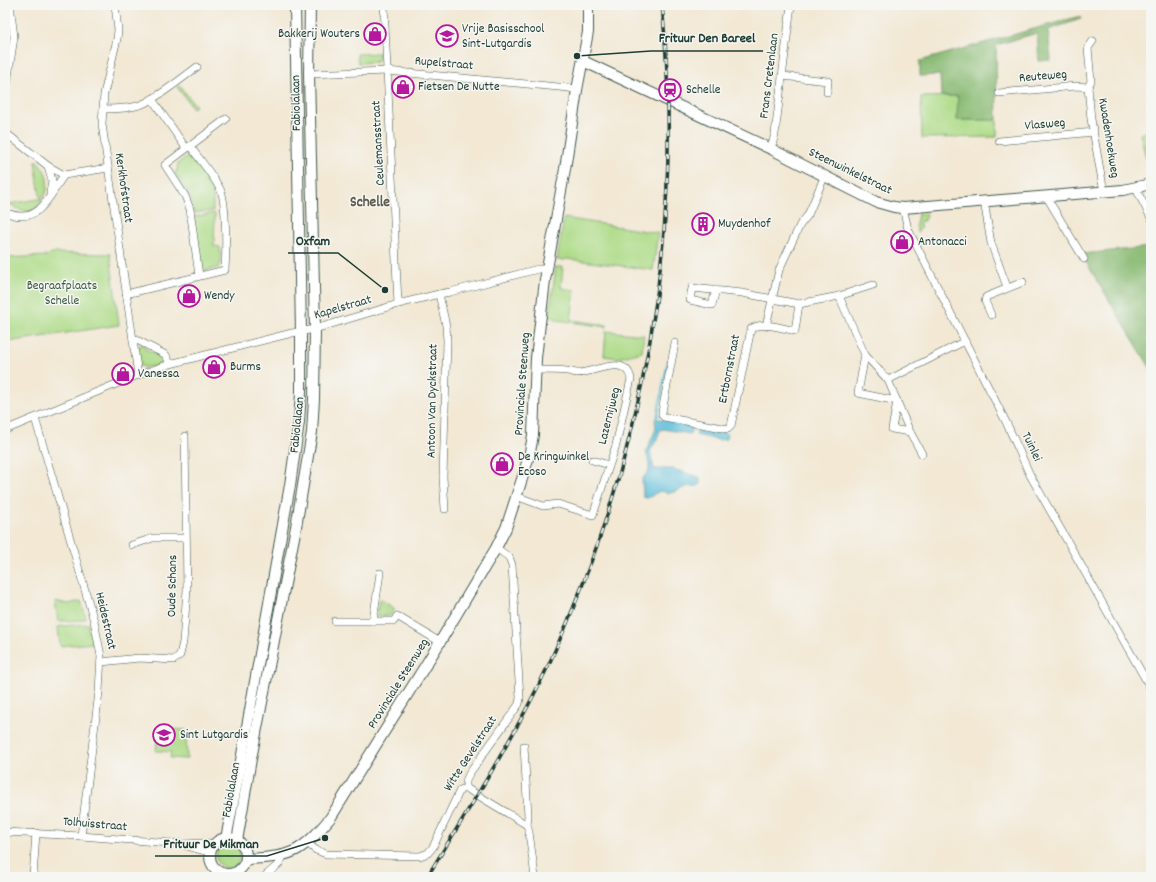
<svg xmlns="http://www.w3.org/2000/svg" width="1156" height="882" font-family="Dekko,sans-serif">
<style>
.green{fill:#addb87;stroke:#668c5e}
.forest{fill:#8abb74;stroke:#547c54}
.water{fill:#5cbeda;stroke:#3e7e87}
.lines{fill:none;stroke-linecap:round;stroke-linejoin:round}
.stream{stroke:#5cbeda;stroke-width:2}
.street-casing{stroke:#3f574c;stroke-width:8}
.secondary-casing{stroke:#3f574c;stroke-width:12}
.street{stroke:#fff;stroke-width:7}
.secondary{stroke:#fff;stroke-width:10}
.rail-casing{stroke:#1f3d34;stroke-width:3.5}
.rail{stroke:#f6f6f2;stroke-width:2;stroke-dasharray:6;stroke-linecap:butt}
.labels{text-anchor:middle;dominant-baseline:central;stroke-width:3;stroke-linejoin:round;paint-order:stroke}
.poi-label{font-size:13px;fill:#1f3d34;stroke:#f6f6f2;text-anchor:start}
.street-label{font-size:13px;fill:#1f3d34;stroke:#f6f6f2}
.park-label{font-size:13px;fill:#3b5d45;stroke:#f6f6f2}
.quarter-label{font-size:15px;font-weight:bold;fill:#605d4c;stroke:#f6f6f2}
.leader{fill:none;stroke:#1f3d34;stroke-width:1.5}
.callout-dot{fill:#1f3d34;stroke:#f6f6f2;stroke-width:1.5}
.callout-label{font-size:14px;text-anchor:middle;font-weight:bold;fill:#1f3d34;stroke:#f6f6f2;stroke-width:3;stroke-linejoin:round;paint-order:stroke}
</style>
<rect width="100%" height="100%" fill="#f6f6f2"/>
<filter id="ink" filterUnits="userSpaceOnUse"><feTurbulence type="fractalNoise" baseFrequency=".025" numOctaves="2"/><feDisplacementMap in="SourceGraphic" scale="8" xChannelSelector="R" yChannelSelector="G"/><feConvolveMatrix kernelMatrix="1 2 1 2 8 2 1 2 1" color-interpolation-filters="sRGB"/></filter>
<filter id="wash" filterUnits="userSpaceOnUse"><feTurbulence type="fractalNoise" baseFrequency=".012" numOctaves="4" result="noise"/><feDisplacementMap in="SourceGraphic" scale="16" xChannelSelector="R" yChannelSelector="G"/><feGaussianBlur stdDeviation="0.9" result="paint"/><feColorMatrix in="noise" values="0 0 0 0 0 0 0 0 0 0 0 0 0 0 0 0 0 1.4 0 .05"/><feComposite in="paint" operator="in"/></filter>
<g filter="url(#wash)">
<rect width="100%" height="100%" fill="#f2e8d4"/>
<g class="green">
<polygon points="379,53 379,59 376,62 358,63 357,54"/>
<polygon points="179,86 180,86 196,106 193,108 177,87"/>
<polygon points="958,96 957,120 997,120 997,137 922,138 921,97"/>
<polygon points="1151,130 1151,176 1140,134"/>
<polygon points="190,154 213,185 213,211 193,213 192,200 175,173 177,170 178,163"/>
<path d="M36,160C47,169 50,184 45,196L40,197L35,161Z"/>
<path d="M44,198C39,205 33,213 23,211C18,210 14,205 9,204Z"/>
<polygon points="215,213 214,246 220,247 221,263 218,268 203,271 201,270 193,217"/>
<polygon points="918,214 926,214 927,216 924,222 922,220 919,225 921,227 918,232 917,232 916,224"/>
<polygon points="564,218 658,233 653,270 567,259 564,260 557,260"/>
<polygon points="51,253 110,254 119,325 8,342 10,361 5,363 5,258 48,256"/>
<polygon points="556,267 563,267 561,288 575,290 571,320 607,325 607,327 556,320 556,318 549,317"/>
<polygon points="606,331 644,335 642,352 618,358 604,356"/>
<path d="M140,345H144L145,349L163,356L162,362C157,366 147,369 141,366L137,350Z"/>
<polygon points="380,599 395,609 390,616 376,616"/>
<polygon points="55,601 68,604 81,601 86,618 83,620 58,621"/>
<polygon points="88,624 93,643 60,646 58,627 62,626"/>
<polygon points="158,728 186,730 187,759 170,758 171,752 156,751"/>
<circle cx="228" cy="856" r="12"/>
</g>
<g class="forest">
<polygon points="1080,16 1081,19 1048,30 1051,60 1039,61 1037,33 996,45 997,120 957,120 958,96 941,96 940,75 920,76 920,61"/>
<polygon points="1151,247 1151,369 1081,254"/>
</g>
<g class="water">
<path d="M655,419H659L692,426L690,434L663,429L660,430L657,439L650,451L654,469H673L696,476L699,477C704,490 692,485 686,487C680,489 676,492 670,493C666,493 661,490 658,492C653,494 652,497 647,498L643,497L642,480L649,470V464L646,451L656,429Z"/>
<polygon points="698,427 727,434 726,439 719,440 696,435"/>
</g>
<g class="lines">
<polyline class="stream" points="657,419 668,360"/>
</g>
</g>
<g filter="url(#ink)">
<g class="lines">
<g class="street-casing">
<g id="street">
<polyline points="115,5 118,30 117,39 104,94 102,124 138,375"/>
<polyline points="384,5 398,304"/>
<polyline points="1093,41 1088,48 1091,81 1088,87 1091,119 1104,192"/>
<polyline points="309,74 387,71 569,88 577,90"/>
<polyline points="782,76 828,81 827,92"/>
<polyline points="999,93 1076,86 1088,87"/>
<polyline points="5,97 14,37 10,5"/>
<polyline points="152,99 186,148"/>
<path d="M103,109C115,109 128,109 140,105C157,99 182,78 197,67"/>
<polyline points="5,132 7,134 48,166 64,175 108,168"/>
<polyline points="999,141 1094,132"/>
<polyline points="190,146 226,119"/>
<polyline points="771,149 775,134 791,5"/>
<polyline points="48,166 52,180 50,193"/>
<polyline points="1135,187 1151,218"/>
<polyline points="1046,196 1084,259"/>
<polyline points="984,201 991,243 1007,287"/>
<polyline points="903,208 908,229 1007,424 1030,475 1151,689"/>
<path d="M10,214C40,224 49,196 64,175"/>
<polyline points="716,290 712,305 690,300 692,288 742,293 799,304 839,296 873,285"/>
<path d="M126,294L225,270C226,255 227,201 220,189C212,174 200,160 190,146L165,165L185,196L190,209L199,276"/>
<polyline points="439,294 446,326 447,341 443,477 445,509"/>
<polyline points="839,296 865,355 888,380 910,432 922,454"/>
<polyline points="991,315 985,301 986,297 1023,282"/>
<polyline points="766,326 779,270 800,225 808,215 825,175"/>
<polyline points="133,338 166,355 170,364"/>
<path d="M675,343L662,412V415L664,417L728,429L731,426L751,329C762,321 782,328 795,331L799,304"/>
<polyline points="865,355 858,393 897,401 892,429 910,432"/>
<polyline points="888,380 965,341"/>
<polyline points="35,418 94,621 101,656 99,692 81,836"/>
<polyline points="5,430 138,375 170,364 292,333 315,329 398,304 439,294 450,292 538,269 546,269"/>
<polyline points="592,460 609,465"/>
<path d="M516,496L543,506L558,504L593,515L616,445L631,379C626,353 594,373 577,373C574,373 571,371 567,371C557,370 546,370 536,370"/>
<polyline points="132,545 153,538 185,538"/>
<polyline points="335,621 394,621 397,616 440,642"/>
<polyline points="373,621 380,573"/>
<polyline points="101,662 139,658 174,660 180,655 183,642 187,590 185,436"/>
<polyline points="524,746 528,816 527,825 529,832 535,877"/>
<polyline points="466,788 466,781 469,774 519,704 520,698 512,565 509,557 496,548"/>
<polyline points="466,788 527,825"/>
<polyline points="5,832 81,836 183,844 204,843 216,844"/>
<polyline points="307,843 316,850 326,854 420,856 428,853 433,847 460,790 466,788"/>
<polyline points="187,846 211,853"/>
<polyline points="33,877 36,833"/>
<polyline points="264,877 279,864 284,854"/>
</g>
</g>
<g class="secondary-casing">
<g id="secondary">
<polyline points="583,61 771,149 876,202 894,207 903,208 1123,190 1151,184"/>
<circle cx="228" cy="856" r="18"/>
<polyline points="226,839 240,766 290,485 299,422 301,393 301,332 295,5"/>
<polyline points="237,841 251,759 296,527 312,432 314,399 315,329 309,74 310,5"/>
<path d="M246,859C262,858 283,858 298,849C311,841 321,829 331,817L440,642L496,548L506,528L523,476L530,452L533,435L536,358L545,280L565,169L577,90L588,32V5"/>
</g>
</g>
<use href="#street" class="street"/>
<use href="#secondary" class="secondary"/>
<g class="rail-casing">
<path id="rail" d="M427,877C470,807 514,738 549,664C644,459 685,230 662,5"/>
</g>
<use href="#rail" class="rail"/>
</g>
</g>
<defs>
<g id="shop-ring" transform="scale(1.15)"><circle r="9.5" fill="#f6f6f2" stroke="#b5179e" stroke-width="1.5"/><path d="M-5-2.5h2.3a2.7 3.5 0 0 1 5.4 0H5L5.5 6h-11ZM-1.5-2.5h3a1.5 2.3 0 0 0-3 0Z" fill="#b5179e"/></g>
<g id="school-ring" transform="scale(1.15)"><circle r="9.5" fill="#f6f6f2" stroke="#b5179e" stroke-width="1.5"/><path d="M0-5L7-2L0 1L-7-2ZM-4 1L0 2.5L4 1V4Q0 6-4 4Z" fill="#b5179e"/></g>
<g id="station-ring" transform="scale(1.15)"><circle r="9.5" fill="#f6f6f2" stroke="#b5179e" stroke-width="1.5"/><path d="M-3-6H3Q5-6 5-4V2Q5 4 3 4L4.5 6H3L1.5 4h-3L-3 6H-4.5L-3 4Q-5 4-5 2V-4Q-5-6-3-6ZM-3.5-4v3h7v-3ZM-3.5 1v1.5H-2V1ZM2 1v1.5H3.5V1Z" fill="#b5179e"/></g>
<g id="building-ring" transform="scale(1.15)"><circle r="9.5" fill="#f6f6f2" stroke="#b5179e" stroke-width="1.5"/><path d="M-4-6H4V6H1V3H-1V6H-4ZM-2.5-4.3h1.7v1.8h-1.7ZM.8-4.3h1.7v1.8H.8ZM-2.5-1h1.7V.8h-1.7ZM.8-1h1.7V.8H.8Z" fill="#b5179e"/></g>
</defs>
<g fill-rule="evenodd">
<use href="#shop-ring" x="375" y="34"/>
<use href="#school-ring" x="447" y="36"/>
<use href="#shop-ring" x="403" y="87"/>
<use href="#station-ring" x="670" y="90"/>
<use href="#building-ring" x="703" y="224"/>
<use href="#shop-ring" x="902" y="242"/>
<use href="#shop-ring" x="189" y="296"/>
<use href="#shop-ring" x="214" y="367"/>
<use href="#shop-ring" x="123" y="374"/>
<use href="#shop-ring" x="502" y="464"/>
<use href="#school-ring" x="164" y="735"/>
</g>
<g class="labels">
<g class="poi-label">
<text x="462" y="29">Vrije Basisschool<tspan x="462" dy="15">Sint-Lutgardis</tspan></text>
<text x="360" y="34" text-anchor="end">Bakkerij Wouters</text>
<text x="418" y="87">Fietsen De Nutte</text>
<text x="686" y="90">Schelle</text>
<text x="718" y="224">Muydenhof</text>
<text x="918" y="242">Antonacci</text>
<text x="204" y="296">Wendy</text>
<text x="230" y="367">Burms</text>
<text x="138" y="374">Vanessa</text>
<text x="518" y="457">De Kringwinkel<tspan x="518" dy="15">Ecoso</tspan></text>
<text x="180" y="735">Sint Lutgardis</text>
</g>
<g class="street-label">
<text transform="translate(444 64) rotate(5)">Rupelstraat</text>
<text transform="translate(770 76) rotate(-83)">Frans Cretenlaan</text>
<text transform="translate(1043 77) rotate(-5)">Reuteweg</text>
<text transform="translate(297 103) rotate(-91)">Fabiolalaan</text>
<text transform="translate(1045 125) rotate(-5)">Vlasweg</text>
<text transform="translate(1108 138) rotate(81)">Kwadenhoekweg</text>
<text transform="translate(379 143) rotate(-93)">Ceulemansstraat</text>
<text transform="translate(850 172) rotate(26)">Steenwinkelstraat</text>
<text transform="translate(123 188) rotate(82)">Kerkhofstraat</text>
<text transform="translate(343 308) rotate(-16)">Kapelstraat</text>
<text transform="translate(730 369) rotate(-79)">Ertbornstraat</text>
<text transform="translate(523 384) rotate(-86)">Provinciale Steenweg</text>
<text transform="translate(433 401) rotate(-89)">Antoon Van Dyckstraat</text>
<text transform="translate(610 416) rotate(-76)">Lazernijweg</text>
<text transform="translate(298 425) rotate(-84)">Fabiolalaan</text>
<text transform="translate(1031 447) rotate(65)">Tuinlei</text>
<text transform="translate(173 586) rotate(-89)">Oude Schans</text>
<text transform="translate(105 621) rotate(77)">Heidestraat</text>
<text transform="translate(399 684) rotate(-58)">Provinciale Steenweg</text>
<text transform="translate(471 754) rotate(-57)">Witte Gevelstraat</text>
<text transform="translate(232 790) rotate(-80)">Fabiolalaan</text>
<text transform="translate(95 825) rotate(5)">Tolhuisstraat</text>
</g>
<g class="park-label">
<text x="62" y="286">Begraafplaats<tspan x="62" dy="15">Schelle</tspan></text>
</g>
<g class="quarter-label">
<text x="370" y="203">Schelle</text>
</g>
</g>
<path class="leader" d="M577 56L651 51H763M385 290L338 253H288M325 838L267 856H155"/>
<g class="callout-dot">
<circle cx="577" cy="56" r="4"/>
<circle cx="385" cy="290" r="4"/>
<circle cx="325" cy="838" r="4"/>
</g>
<g class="callout-label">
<text x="707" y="42">Frituur Den Bareel</text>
<text x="313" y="245">Oxfam</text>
<text x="211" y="848">Frituur De Mikman</text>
</g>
<rect width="1156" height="882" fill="none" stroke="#f6f6f2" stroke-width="20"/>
</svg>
